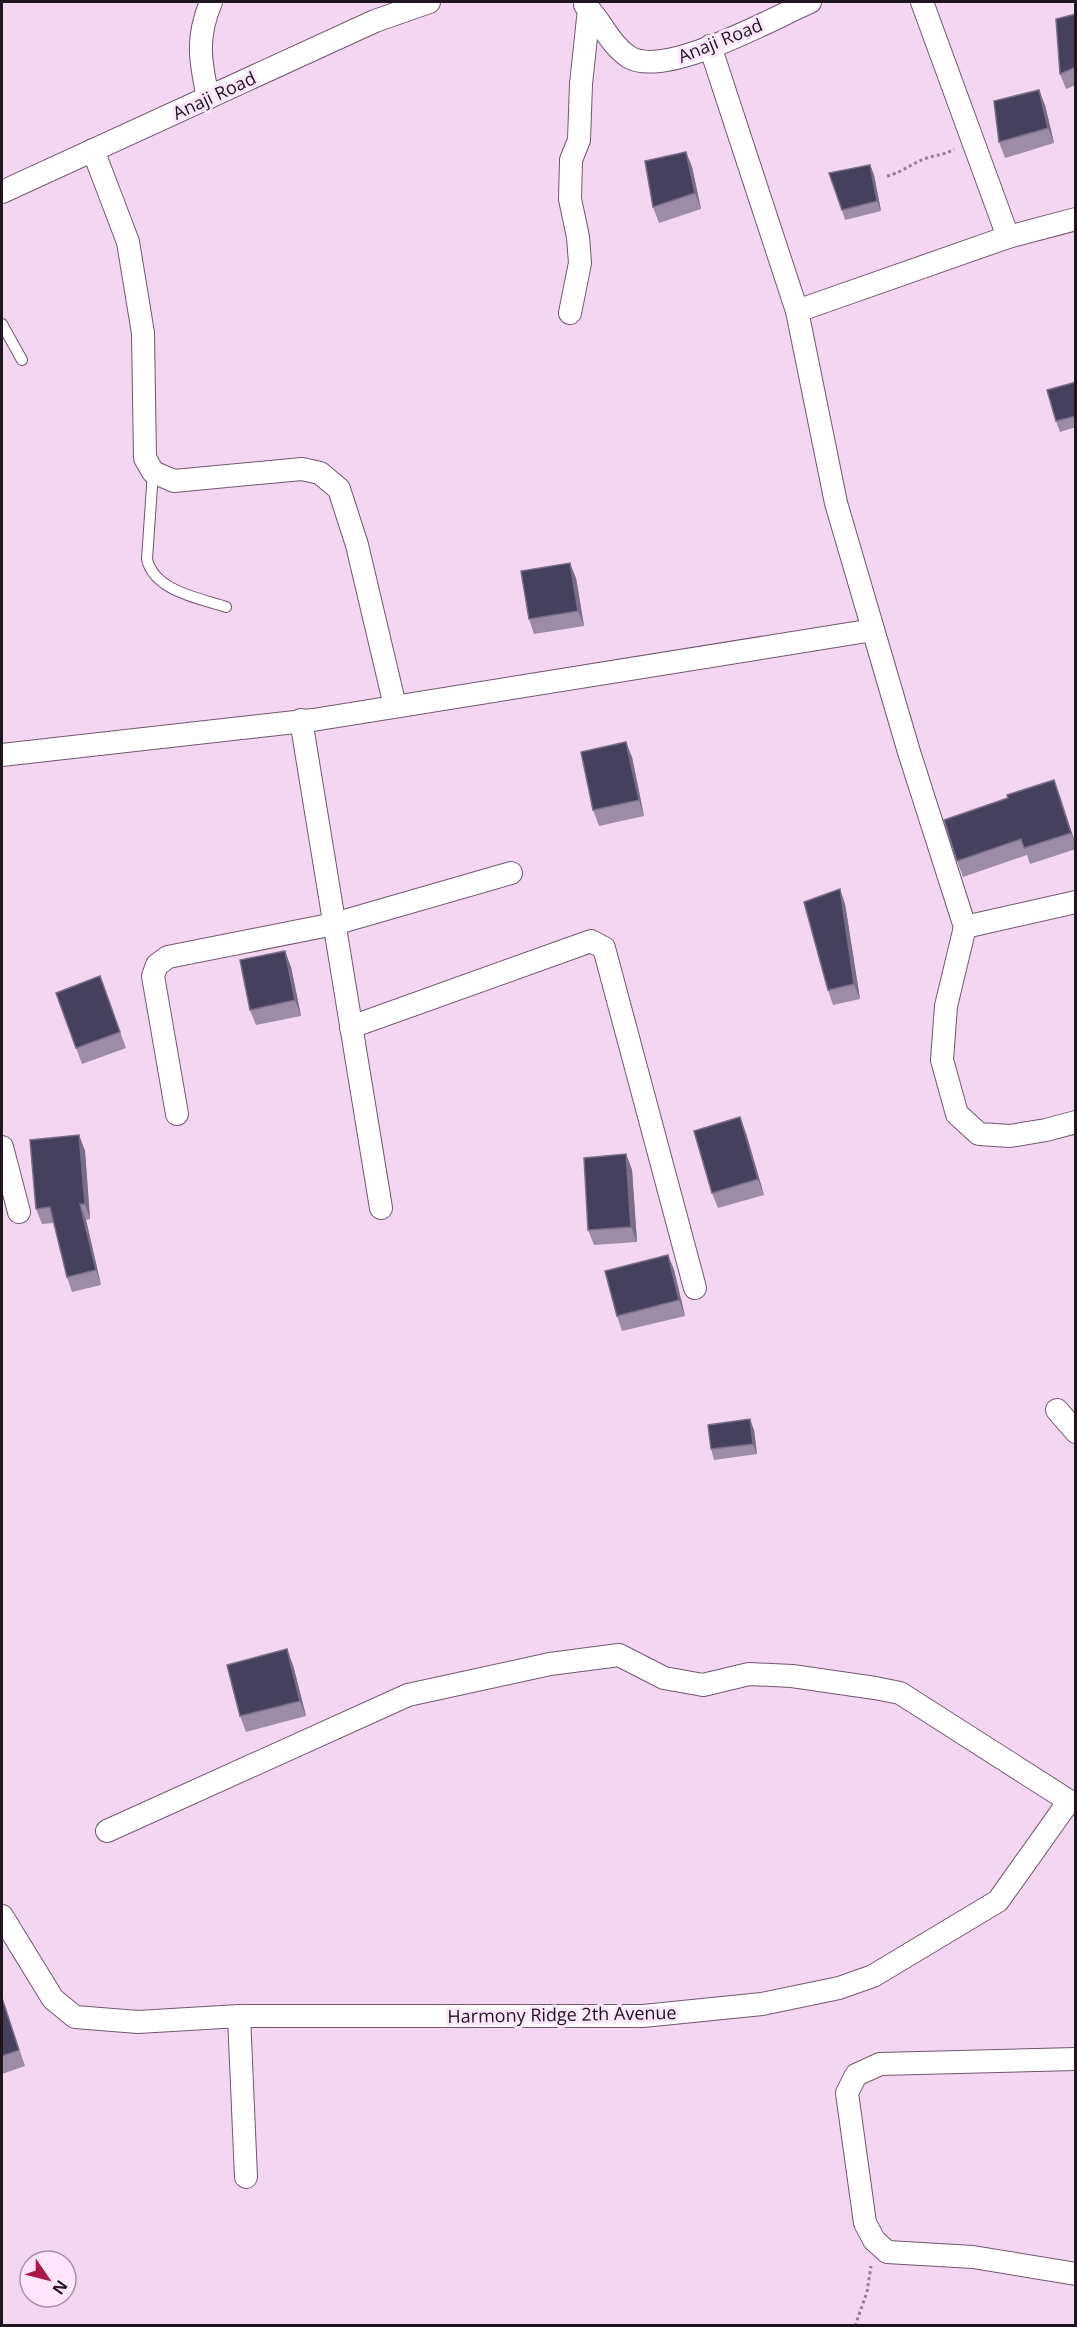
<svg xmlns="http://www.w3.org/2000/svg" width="1077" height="2327" font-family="'Open Sans',sans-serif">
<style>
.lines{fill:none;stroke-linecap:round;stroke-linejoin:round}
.service-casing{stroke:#70586e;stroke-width:12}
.minor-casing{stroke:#70586e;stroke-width:24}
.path{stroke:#937f91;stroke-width:3;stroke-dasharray:3 3;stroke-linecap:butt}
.service{stroke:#fff;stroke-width:10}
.minor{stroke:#fff;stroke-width:22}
.wall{fill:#9c8ca6}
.shaded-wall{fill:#796d88}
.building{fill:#45405b;stroke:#796d88;stroke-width:1.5}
.labels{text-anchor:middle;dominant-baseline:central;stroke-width:6;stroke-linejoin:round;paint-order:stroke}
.street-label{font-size:18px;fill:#1f151e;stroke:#fde6fb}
</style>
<rect width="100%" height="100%" fill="#f3d7f0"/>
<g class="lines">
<g class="service-casing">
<g id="service">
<polyline points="2,324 22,360"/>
<path d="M153,472L147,559C154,591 199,598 226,607"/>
</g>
</g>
<g class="minor-casing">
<g id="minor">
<polyline points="922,2 1008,237"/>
<path d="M585,5C602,21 609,44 629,57C665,79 773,18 810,2"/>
<polyline points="710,46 797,311 836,503 909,752 965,927 1076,902"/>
<path d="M208,98C200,60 196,38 211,2"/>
<polyline points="93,150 128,242 143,333 145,458 153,472 174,481 302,469 320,473 339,489 357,545 395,706"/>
<polyline points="2,192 375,21 429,2"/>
<polyline points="797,311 1008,237 1076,219"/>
<polyline points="570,313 580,263 578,237 570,199 571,160 579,140 581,84 589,9"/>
<polyline points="301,720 381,1208"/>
<polyline points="2,755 313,720 873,630"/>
<polyline points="965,927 946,1006 942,1060 957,1114 979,1134 1010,1136 1046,1130 1076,1122"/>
<polyline points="351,1027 591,941 604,948 695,1288"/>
<polyline points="177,1114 153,976 157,965 168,957 334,924 511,873"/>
<polyline points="2,1147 19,1212"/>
<polyline points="1057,1410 1076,1432"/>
<polyline points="107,1831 408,1695 550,1664 619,1655 664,1678 703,1685 749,1674 792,1676 875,1688 900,1693 1069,1801"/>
<polyline points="2,1916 53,1999 75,2017 138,2022 239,2016"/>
<polyline points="1076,2059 880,2064 856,2075 847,2093 865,2223 874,2240 887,2252 973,2257 1076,2274"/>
<polyline points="246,2177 239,2016 643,2016 762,2004 839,1988 873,1976 998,1901 1069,1801 1076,1803"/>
</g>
</g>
<g class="path">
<path d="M887,176C901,173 912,163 927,158C936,155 945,155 954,149"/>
<polyline points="855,2326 867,2292 871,2266"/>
</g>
<use href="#service" class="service"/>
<use href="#minor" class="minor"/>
</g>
<g class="wall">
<polygon points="1076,14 1076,85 1066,89 1060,74"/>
<polygon points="1045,105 1054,143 1005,158 999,142"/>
<polygon points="686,152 692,167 701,209 659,223 653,207"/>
<polygon points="870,165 874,175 881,211 845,220 842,210"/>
<polygon points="1076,382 1076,427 1060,432 1056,421"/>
<polygon points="576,578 584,626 534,634 529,619"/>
<polygon points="632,757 644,816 599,826 593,810"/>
<polygon points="1054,780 1076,845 1076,849 1030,864 1027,855 963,877 957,861 1008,798"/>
<polygon points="845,904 860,999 833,1005 828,990"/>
<polygon points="291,967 301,1016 256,1025 250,1010"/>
<polygon points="100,976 126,1048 82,1064 56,993"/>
<polygon points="746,1133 764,1195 718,1208 712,1193"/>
<polygon points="79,1135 85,1151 90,1219 86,1220 101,1285 72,1292 67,1277 54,1223 42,1224 36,1209"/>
<polygon points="626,1154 632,1170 637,1242 594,1245 588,1230"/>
<polygon points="668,1255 674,1270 685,1316 622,1331 617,1316"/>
<polygon points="754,1430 757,1454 714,1460 711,1449"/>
<polygon points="293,1665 306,1716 246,1732 240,1716"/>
<polygon points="2,1998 25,2066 2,2074"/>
</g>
<g class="shaded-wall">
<polygon points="1039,90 1045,105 1054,143 1048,128"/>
<polygon points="686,152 692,167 701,209 695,193"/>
<polygon points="870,165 874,175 881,211 877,201"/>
<polygon points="570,563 576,578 584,626 578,611"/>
<polygon points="626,742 632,757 644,816 639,800"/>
<polygon points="1054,780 1060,796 1076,846 1071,833"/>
<polygon points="840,889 845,904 860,999 854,984"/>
<polygon points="285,951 291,967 301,1016 295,1000"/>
<polygon points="740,1117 746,1133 764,1195 758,1179"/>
<polygon points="79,1135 85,1151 90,1219 85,1204"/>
<polygon points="626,1154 632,1170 637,1242 631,1227"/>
<polygon points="80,1204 86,1220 101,1285 96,1270"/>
<polygon points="668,1255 674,1270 685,1316 679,1300"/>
<polygon points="750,1419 754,1430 757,1454 753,1444"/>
<polygon points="287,1649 293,1665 306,1716 300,1701"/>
</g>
<g class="building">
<polygon points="1076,14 1076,67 1060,74 1056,19"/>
<polygon points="1039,90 1048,128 999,142 994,101"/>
<polygon points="686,152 695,193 653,207 645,161"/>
<polygon points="870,165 877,201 842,210 829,173"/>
<polygon points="1076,382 1076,416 1056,421 1047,390"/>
<polygon points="570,563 578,611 529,619 521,571"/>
<polygon points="626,742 639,800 593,810 581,752"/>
<polygon points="1054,780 1071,833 1024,848 1021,839 957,861 944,820 1008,798 1007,795"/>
<polygon points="840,889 854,984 828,990 804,902"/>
<polygon points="285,951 295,1000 250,1010 240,960"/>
<polygon points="100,976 120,1032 76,1048 56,993"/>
<polygon points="740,1117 758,1179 712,1193 694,1131"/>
<polygon points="79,1135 85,1204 80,1204 96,1270 67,1277 50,1207 36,1209 30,1140"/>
<polygon points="626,1154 631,1227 588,1230 584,1158"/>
<polygon points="668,1255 679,1300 617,1316 605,1271"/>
<polygon points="750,1419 753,1444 711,1449 708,1425"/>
<polygon points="287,1649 300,1701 240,1716 227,1665"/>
<polygon points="2,1998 19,2050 2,2056"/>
</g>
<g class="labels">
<g class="street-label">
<text transform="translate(720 40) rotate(-22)">Anaji Road</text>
<text transform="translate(214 95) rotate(-25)">Anaji Road</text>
<text transform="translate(562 2014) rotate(-1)">Harmony Ridge 2th Avenue</text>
</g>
</g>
<rect width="1077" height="2327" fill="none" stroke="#1f151e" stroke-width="6"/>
<g transform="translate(48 2279) rotate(125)"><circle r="28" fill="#fde6fb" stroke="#a492a3" stroke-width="1.5"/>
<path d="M0-4.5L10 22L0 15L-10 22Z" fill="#ab1747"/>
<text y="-9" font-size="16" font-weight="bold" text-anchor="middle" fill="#1f151e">N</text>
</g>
</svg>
